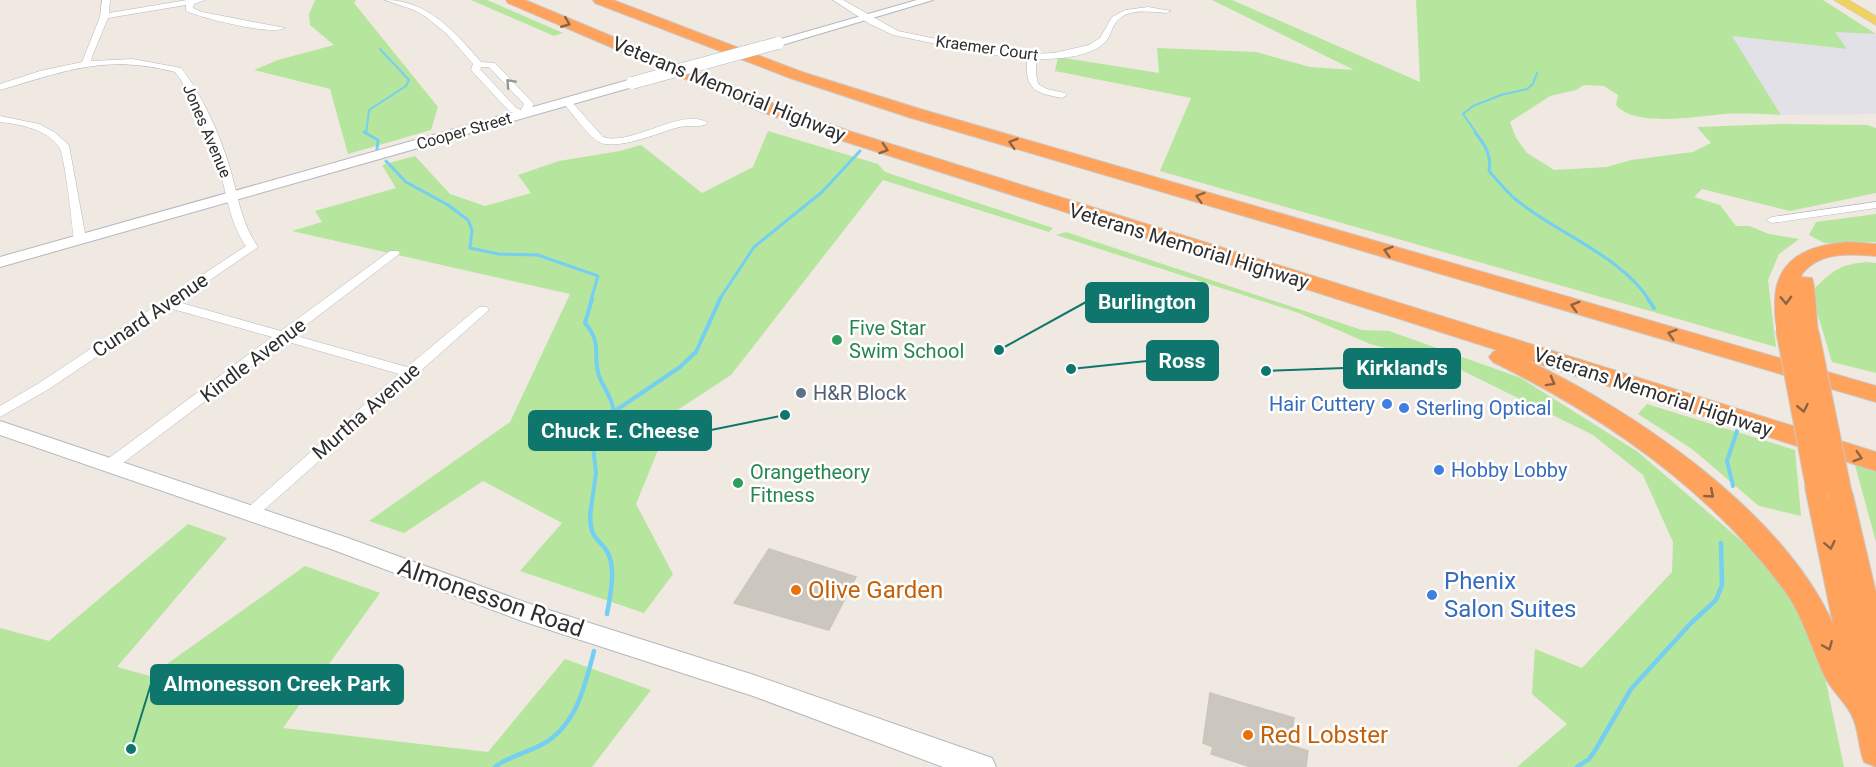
<svg xmlns="http://www.w3.org/2000/svg" width="1876" height="767" font-family="Roboto,sans-serif">
<style>
.industrial{fill:#e3e1e8}
.green{fill:#b6e59e}
.lines{fill:none;stroke-linecap:round;stroke-linejoin:round}
.stream-far3{stroke:#75cff0;stroke-width:2}
.stream-far2{stroke:#75cff0;stroke-width:3}
.stream-far1{stroke:#75cff0;stroke-width:4}
.stream{stroke:#75cff0;stroke-width:4.5}
.building{fill:#cbc7bf;stroke:#cbc5ba;stroke-width:1.5}
.street-casing{stroke:#b4b7c1;stroke-width:1}
.secondary-casing{stroke:#b4b7c1;stroke-width:2}
.primary-casing{stroke:#c9c9c9;stroke-width:1}
.highway-casing{stroke:#c9c9c9;stroke-width:2}
.street{fill:#fff;fill-rule:evenodd}
.secondary{fill:#fff;fill-rule:evenodd}
.primary{fill:#f2d163;fill-rule:evenodd}
.highway{fill:#ffa35c;fill-rule:evenodd}
.secondary-bridge-casing{stroke:#b4b7c1;stroke-width:13;stroke-linecap:butt}
.highway-bridge-casing{stroke:#c9c9c9;stroke-width:26;stroke-linecap:butt}
.secondary-bridge{stroke:#fff;stroke-width:12}
.highway-bridge{stroke:#ffa35c;stroke-width:24}
.oneway{stroke:#8c6343}
.oneway2{stroke:#969696}
.leisure-dot{fill:#2e9e5b;stroke:#fff;stroke-width:2}
.service-dot{fill:#5c6f8a;stroke:#fff;stroke-width:2}
.shop-dot{fill:#3f7fe0;stroke:#fff;stroke-width:2}
.food-dot{fill:#e8710a;stroke:#fff;stroke-width:2}
.labels{text-anchor:middle;dominant-baseline:central;stroke-width:5;stroke-linejoin:round;paint-order:stroke}
.far-street-label{font-size:16px;fill:#2e2e2e;stroke:#fff}
.street-label{font-size:20px;fill:#2e2e2e;stroke:#fff}
.leisure-label{font-size:20px;fill:#27864d;stroke:#fff;text-anchor:start}
.service-label{font-size:20px;fill:#4e5e75;stroke:#fff;text-anchor:start}
.shop-label{font-size:20px;fill:#366cbe;stroke:#fff;text-anchor:start}
.near-shop-label{font-size:24px;fill:#366cbe;stroke:#fff;text-anchor:start}
.near-food-label{font-size:24px;fill:#c56008;stroke:#fff;text-anchor:start}
.near-street-label{font-size:24px;fill:#2e2e2e;stroke:#fff}
.leader{fill:none;stroke:#0f766e;stroke-width:2}
.callout-dot{fill:#0f766e;stroke:#fff;stroke-width:2}
.callout{fill:#0f766e;stroke:#0f766e;stroke-width:2}
.callout-label{font-size:21px;text-anchor:middle;font-weight:bold;fill:#fff}
</style>
<rect width="100%" height="100%" fill="#efe9e1"/>
<polygon class="industrial" points="1834,31 1876,34 1876,114 1781,115 1731,36 1846,49"/>
<g class="green">
<polygon points="315,0 356,0 354,3 438,107 431,130 348,154 330,89 254,70 278,60 334,45 310,25 309,14"/>
<polygon points="471,0 487,0 563,33 554,36"/>
<path d="M1212,0H1232L1420,82L1416,0H1823L1876,34L1835,32L1847,49L1732,36L1781,115C1762,114 1743,113 1725,114C1698,116 1635,128 1616,105L1618,95L1604,86L1584,85L1576,90L1550,96L1510,122L1516,138L1527,153L1554,170L1607,167L1631,160L1693,152L1711,143L1697,127L1779,124L1867,125L1876,128V193L1790,211L1702,189L1694,197L1720,205L1736,226H1749L1769,234L1799,239L1779,254L1768,280L1776,347L1160,171L1191,98L1055,71L1058,57L1159,73L1157,48L1256,52L1310,67L1354,70Z"/>
<polygon points="768,131 878,164 885,172 1053,228 1049,232 883,180 731,375 673,413 636,504 673,574 644,613 520,571 562,523 483,481 404,533 369,521 510,422 570,294 292,231 322,222 315,211 396,188 382,165 415,156 450,194 485,206 531,193 518,175 559,161 620,151 641,145 702,193 753,167"/>
<polygon points="1876,214 1876,242 1824,243 1809,235 1816,222"/>
<polygon points="1066,232 1362,330 1389,331 1521,378 1638,452 1766,562 1817,639 1844,767 1517,767 1567,724 1532,694 1535,649 1582,668 1672,572 1673,542 1643,475 1593,435 1449,364 1370,344 1299,313 1056,235"/>
<path d="M1867,262L1876,263V373L1832,362L1817,312L1815,288C1833,270 1842,264 1867,262Z"/>
<polygon points="1647,404 1795,450 1801,516 1759,506 1692,449 1638,414"/>
<polygon points="1855,465 1876,472 1876,542"/>
<polygon points="188,524 227,538 117,667 150,676 305,566 380,593 283,728 488,752 565,659 651,690 592,767 0,767 0,628 49,641"/>
</g>
<g class="lines">
<g class="stream-far3">
<polyline points="366,134 369,110 406,86 409,80 380,49"/>
<polyline points="1477,134 1463,114 1473,106 1501,95 1527,89 1533,84 1537,73"/>
</g>
<g class="stream-far2">
<polyline points="364,132 378,140 377,150"/>
<path d="M1475,132C1485,145 1492,155 1489,171C1497,180 1505,190 1514,198C1554,232 1622,256 1649,300"/>
<polyline points="386,161 406,182 448,205 468,220 472,230 470,248 499,254 538,255 598,276 591,300"/>
<polyline points="719,300 754,247 822,192 860,151"/>
</g>
<g class="stream-far1">
<polyline points="1648,299 1654,308"/>
<polyline points="612,413 680,367 696,352 720,299"/>
<polyline points="1733,486 1727,461 1737,431"/>
<path d="M591,508L596,473L593,446C598,440 608,432 611,424C619,405 605,392 599,376C592,354 603,344 585,323L592,299"/>
</g>
<g class="stream">
<path d="M591,507C586,546 606,537 611,562C614,578 610,598 607,614"/>
<path d="M495,767C509,756 526,753 541,745C576,727 585,686 594,651"/>
<polyline points="1577,767 1589,759 1596,749 1631,689 1691,623 1716,600 1722,585 1721,543"/>
</g>
</g>
<g class="building">
<polygon points="769,549 856,577 829,630 734,603"/>
<polygon points="1210,693 1294,718 1290,745 1308,751 1306,767 1251,767 1211,754 1213,747 1203,743"/>
</g>
<g class="lines">
<g class="street-casing">
<g id="street">
<path d="M102,0H110L109,13L187,0H205L194,4L193,8L202,12L285,28C272,36 202,18 186,11V5L108,18L93,54L91,61L133,59L181,68C203,96 220,135 230,168C238,196 241,223 258,247L178,302L281,331L390,251H398L400,253L398,255L293,335L407,367L479,307H487L489,310L256,517L251,519L246,517L243,513L246,509L399,374L285,341L115,469H105L103,465L105,461L272,337L169,308L49,389L0,417V406L39,383L246,246C228,221 227,190 217,162C208,133 194,106 181,80L175,72C105,54 66,71 0,90V84L40,71L82,62L100,17Z"/>
<path d="M385,0C428,0 455,32 481,62L495,63L534,104L527,116L510,112L472,71L471,69L473,64L447,34L426,17L414,10ZM481,67H489L524,104L521,110L516,108L480,69Z"/>
<path d="M833,0H843L898,31L985,49L1031,54L1054,53L1089,45L1100,38L1112,17L1125,10L1148,7L1171,11L1167,13C1152,12 1129,8 1118,20C1111,27 1111,38 1103,44C1086,58 1057,59 1036,59V74L1038,84L1047,89L1065,93L1067,95L1062,98C1034,93 1025,89 1027,59L985,54L893,35L870,24Z"/>
<path d="M567,99L570,100L603,137C630,147 684,106 708,123C700,129 686,124 676,128C658,133 616,151 599,142C588,136 573,114 564,104L562,102Z"/>
<path d="M0,116L39,124L54,132L69,145L86,239L84,241H76L74,239C72,224 65,155 59,147C47,129 19,124 0,122Z"/>
<polygon points="1876,202 1876,208 1772,223 1766,220 1772,217"/>
</g>
</g>
<g class="secondary-casing">
<g id="secondary">
<polygon points="917,0 933,0 782,45 778,46 772,43 774,41"/>
<polygon points="632,79 636,80 636,86 0,267 0,257"/>
<polygon points="0,421 345,537 533,605 754,675 992,758 996,767 943,767 753,696 522,621 331,549 0,435"/>
</g>
</g>
<g class="primary-casing">
<polygon id="primary" points="1834,0 1849,0 1876,16 1876,25"/>
</g>
<g class="highway-casing">
<g id="highway">
<path d="M506,0H525L774,104L849,131L1876,452V471L1526,360C1634,410 1784,513 1833,624L1805,487L1809,480L1818,477L1827,480L1831,488L1840,485L1850,488L1853,495L1876,593V767L1864,762C1858,747 1859,728 1851,714C1845,702 1832,691 1825,677C1812,650 1804,619 1787,594C1713,492 1605,417 1493,362L1489,357L1493,352L1497,350L837,139L762,112L508,3Z"/>
<polygon points="593,0 613,0 802,72 920,109 1876,386 1876,402 908,117 790,78 595,3"/>
<path d="M1849,242L1876,244V256C1850,254 1820,251 1802,274L1801,277L1812,278C1815,283 1817,324 1818,334L1815,339L1807,341L1799,339L1796,334L1788,336L1780,334C1775,326 1775,316 1775,307C1773,259 1807,245 1849,242Z"/>
</g>
</g>
<use href="#street" class="street"/>
<use href="#secondary" class="secondary"/>
<use href="#primary" class="primary"/>
<use href="#highway" class="highway"/>
<g class="secondary-bridge-casing">
<polyline id="secondary-bridge" points="632,83 778,43"/>
</g>
<g class="highway-bridge-casing">
<g id="highway-bridge">
<polyline points="1788,329 1818,487"/>
<polyline points="1807,334 1840,495"/>
</g>
</g>
<use href="#secondary-bridge" class="secondary-bridge"/>
<use href="#highway-bridge" class="highway-bridge"/>
</g>
<defs><path id="oneway-chevron" d="M-2-3.5L2.5 0L-2 3.5" fill="none" stroke-width="1.6" stroke-linecap="round" stroke-linejoin="round" transform="scale(1.5)"/></defs>
<g class="oneway">
<use href="#oneway-chevron" transform="translate(566 23) rotate(22)"/>
<use href="#oneway-chevron" transform="translate(1013 143) rotate(-163)"/>
<use href="#oneway-chevron" transform="translate(884 149) rotate(18)"/>
<use href="#oneway-chevron" transform="translate(1200 197) rotate(-164)"/>
<use href="#oneway-chevron" transform="translate(1388 251) rotate(-164)"/>
<use href="#oneway-chevron" transform="translate(1786 300) rotate(88)"/>
<use href="#oneway-chevron" transform="translate(1575 306) rotate(-164)"/>
<use href="#oneway-chevron" transform="translate(1672 334) rotate(-164)"/>
<use href="#oneway-chevron" transform="translate(1551 382) rotate(29)"/>
<use href="#oneway-chevron" transform="translate(1803 408) rotate(79)"/>
<use href="#oneway-chevron" transform="translate(1858 457) rotate(17)"/>
<use href="#oneway-chevron" transform="translate(1710 494) rotate(41)"/>
<use href="#oneway-chevron" transform="translate(1830 545) rotate(78)"/>
<use href="#oneway-chevron" transform="translate(1828 646) rotate(67)"/>
</g>
<use class="oneway2" href="#oneway-chevron" transform="translate(510 83) rotate(-133)"/>
<g class="leisure-dot">
<circle cx="837" cy="340" r="6"/>
<circle cx="738" cy="483" r="6"/>
</g>
<circle class="service-dot" cx="801" cy="393" r="6"/>
<g class="shop-dot">
<circle cx="1387" cy="404" r="6"/>
<circle cx="1404" cy="408" r="6"/>
<circle cx="1439" cy="470" r="6"/>
<circle cx="1432" cy="595" r="6"/>
</g>
<g class="food-dot">
<circle cx="796" cy="590" r="6"/>
<circle cx="1248" cy="735" r="6"/>
</g>
<g class="labels">
<g class="far-street-label">
<text transform="translate(987 48) rotate(8)">Kraemer Court</text>
<text transform="translate(207 131) rotate(67)">Jones Avenue</text>
<text transform="translate(464 131) rotate(-16)">Cooper Street</text>
</g>
<g class="street-label">
<text transform="translate(729 89) rotate(22)">Veterans Memorial Highway</text>
<text transform="translate(1189 246) rotate(17)">Veterans Memorial Highway</text>
<text transform="translate(150 315) rotate(-34)">Cunard Avenue</text>
<text transform="translate(253 360) rotate(-37)">Kindle Avenue</text>
<text transform="translate(1653 392) rotate(18)">Veterans Memorial Highway</text>
<text transform="translate(366 411) rotate(-41)">Murtha Avenue</text>
</g>
<g class="leisure-label">
<text x="849" y="328">Five Star<tspan x="849" dy="23">Swim School</tspan></text>
<text x="750" y="472">Orangetheory<tspan x="750" dy="23">Fitness</tspan></text>
</g>
<g class="service-label">
<text x="813" y="393">H&amp;R Block</text>
</g>
<g class="shop-label">
<text x="1375" y="404" text-anchor="end">Hair Cuttery</text>
<text x="1416" y="408">Sterling Optical</text>
<text x="1451" y="470">Hobby Lobby</text>
</g>
<g class="near-shop-label">
<text x="1444" y="581">Phenix<tspan x="1444" dy="28">Salon Suites</tspan></text>
</g>
<g class="near-food-label">
<text x="808" y="590">Olive Garden</text>
<text x="1260" y="735">Red Lobster</text>
</g>
<g class="near-street-label">
<text transform="translate(491 598) rotate(19)">Almonesson Road</text>
</g>
</g>
<path class="leader" d="M999 350L1086 302M1071 369L1147 361M1266 371L1344 368M785 415L711 430M131 749L151 684"/>
<g class="callout-dot">
<circle cx="999" cy="350" r="6"/>
<circle cx="1071" cy="369" r="6"/>
<circle cx="1266" cy="371" r="6"/>
<circle cx="785" cy="415" r="6"/>
<circle cx="131" cy="749" r="6"/>
</g>
<g class="callout">
<rect x="1086" y="283" width="122" height="39" rx="6"/>
<rect x="1147" y="341" width="71" height="39" rx="6"/>
<rect x="1344" y="349" width="116" height="39" rx="6"/>
<rect x="529" y="411" width="182" height="39" rx="6"/>
<rect x="151" y="665" width="252" height="39" rx="6"/>
</g>
<g class="callout-label">
<text x="1147" y="309">Burlington</text>
<text x="1182" y="368">Ross</text>
<text x="1402" y="375">Kirkland's</text>
<text x="620" y="438">Chuck E. Cheese</text>
<text x="277" y="691">Almonesson Creek Park</text>
</g>
</svg>
